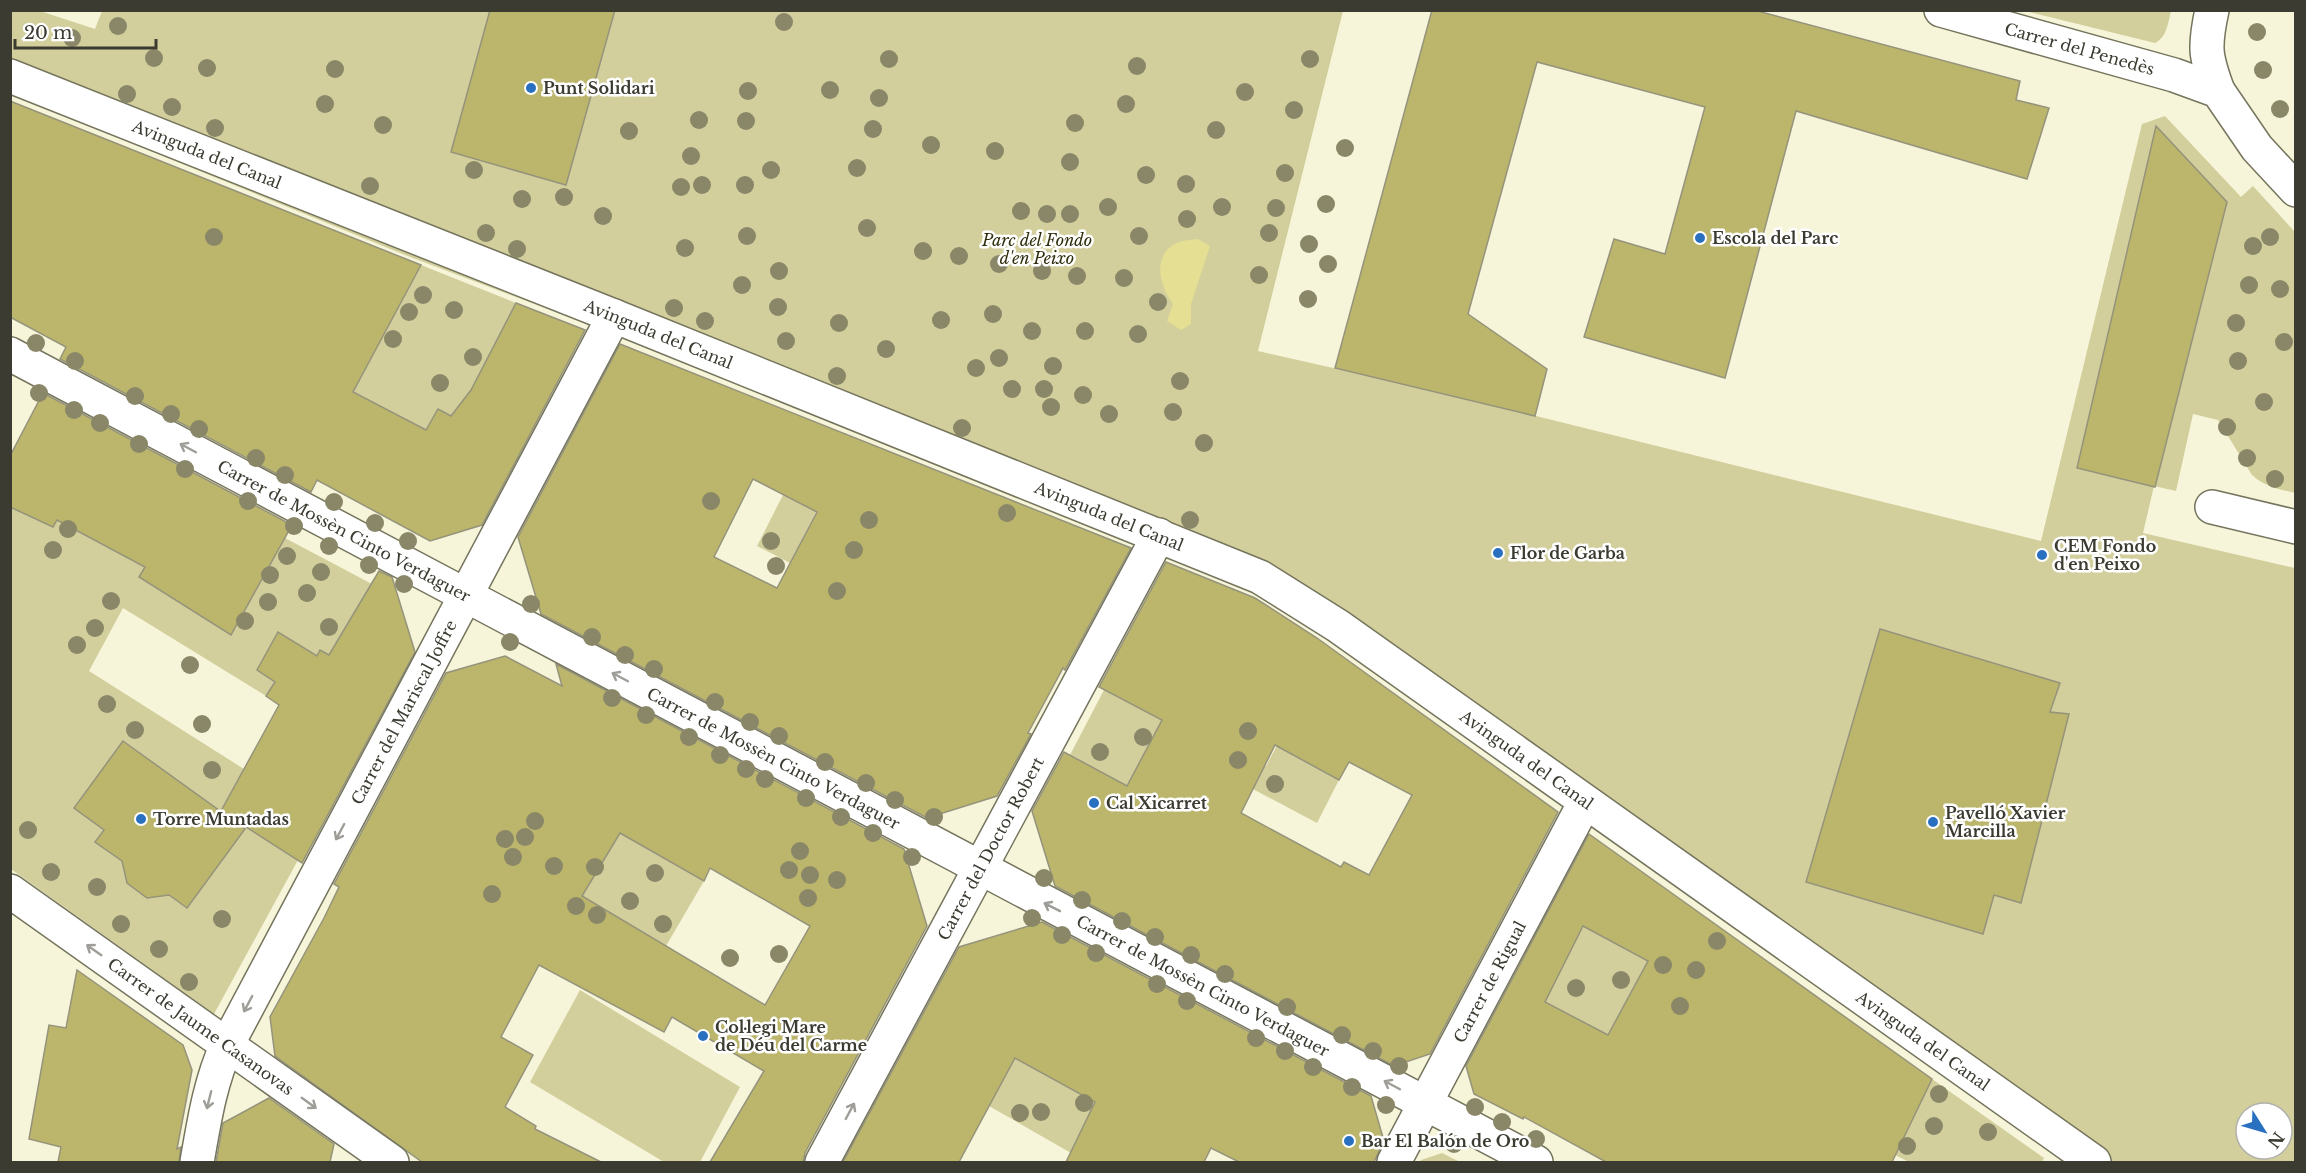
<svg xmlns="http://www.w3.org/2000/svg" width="2306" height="1173" font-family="'Libre Baskerville',serif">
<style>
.green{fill:#d2cf9c;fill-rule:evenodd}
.water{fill:#e5df93}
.building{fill:#bcb66c;stroke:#95937b;stroke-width:1.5;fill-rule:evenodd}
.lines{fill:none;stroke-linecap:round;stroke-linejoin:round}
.street-casing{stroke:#75745d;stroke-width:36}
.secondary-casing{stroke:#75745d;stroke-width:36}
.street{stroke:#fff;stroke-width:33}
.secondary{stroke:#fff;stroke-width:33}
.tree{fill:#898768}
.oneway{stroke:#9e9d98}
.poi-dot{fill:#2a70c1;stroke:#fff;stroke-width:2}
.labels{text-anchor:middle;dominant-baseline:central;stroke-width:5;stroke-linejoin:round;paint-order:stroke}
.street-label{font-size:16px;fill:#3c3b31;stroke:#fff}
.poi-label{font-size:16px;font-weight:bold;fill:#3c3b31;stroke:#fff;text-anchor:start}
.park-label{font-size:16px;font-style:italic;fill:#302d0b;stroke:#fff}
</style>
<rect width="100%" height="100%" fill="#f6f5da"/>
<g class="green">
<path d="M10,11H40L95,29L102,11H490L451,152L566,185L615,11H1343L1258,351L1431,390L2041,541L2142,124L2165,116L2241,197L2253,186L2295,232V493C2279,489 2265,487 2252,475L2218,420L2193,414L2176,491L2154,486L2143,533L2295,568V1162H2074L1324,627L1248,589L1120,540L579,321L405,255L11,94ZM2246,1113H2282V1149H2246Z"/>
<path d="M2025,11H2171C2168,23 2167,37 2155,43Z"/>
<polygon points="421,265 516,303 456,419 438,409 423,435 414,424 353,392"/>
<polygon points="785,491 818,508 790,563 757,546"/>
<path d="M71,493L95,540L145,567L140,578L231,635L285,538L372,584L329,655L320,650L317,656L278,632L257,670L275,682L266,696L123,608L89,671L244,769L221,811L298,860L214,1014L11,869L10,507L53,527ZM124,741L206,801L223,858L186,908L164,892L147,898L127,883L124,868L126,864L95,842L103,830L75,808Z"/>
<polygon points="1104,690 1170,724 1146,750 1127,786 1070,755"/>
<polygon points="1281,738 1299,758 1339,780 1317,823 1234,779 1226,745 1266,766"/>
<polygon points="620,833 704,881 666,946 546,901"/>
<polygon points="1669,922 1604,1043 1544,1002 1583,926 1586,928"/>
<polygon points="580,990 740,1087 700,1162 664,1162 530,1082"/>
<polygon points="1006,1053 1049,1077 1101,1091 1071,1153 989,1106"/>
<polygon points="1932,1079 2044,1158 2042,1162 1909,1162 1895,1155"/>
<polygon points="1442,1153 1460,1162 1420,1162 1421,1160"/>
</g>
<path class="water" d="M1198,239L1210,246L1191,304V324L1181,330L1167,321L1173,304C1159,285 1151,253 1179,242C1184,240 1192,240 1198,239Z"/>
<g class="building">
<polygon points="490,10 615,10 566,185 451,152"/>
<polygon points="1432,10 1754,10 2020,81 2016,100 2049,108 2027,179 1796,111 1725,378 1584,337 1614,239 1665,254 1705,107 1537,62 1468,314 1547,369 1535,416 1335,368"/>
<polygon points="10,101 421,265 353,392 426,430 438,409 451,416 471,390 516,303 585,330 482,525 430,541 317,480 311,492 60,359 66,347 10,317"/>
<polygon points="2156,126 2227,202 2155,487 2077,468"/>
<path d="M620,344L1131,548L1065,670L1063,668L1028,733L1031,734L997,796L927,818L541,614L518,537ZM753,479L817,512L777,588L714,557Z"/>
<polygon points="43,393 292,525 231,635 139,577 145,567 57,520 53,527 10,507 10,456"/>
<path d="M1166,562L1255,598L1317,638L1558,812L1430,1054L1394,1066L1055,886L1032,811L1064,752L1127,786L1162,720L1099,687ZM1275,745L1339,780L1349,762L1412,795L1369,875L1344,862L1341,867L1241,813Z"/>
<polygon points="379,571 392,577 415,652 302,863 221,811 279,705 266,696 275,682 257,670 278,632 317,656 320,650 329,655"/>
<polygon points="1880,629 2060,683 2050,712 2069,714 2021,903 1994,895 1983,934 1806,882"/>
<path d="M505,656L562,686L556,664L904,849L927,926L805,1153L803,1162H710L764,1071L672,1017L664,1032L539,965L501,1037L533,1055L505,1107L536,1126L535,1129L601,1162H422L275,1056L270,1017L324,918L339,887L334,884L446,673ZM620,833L704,881L710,868L810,926L765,1005L582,896Z"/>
<polygon points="123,741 245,829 187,908 169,895 147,898 127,883 122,861 95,842 104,830 74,808"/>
<path d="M1589,834L1932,1079L1892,1162H1606L1524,1117L1523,1119L1474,1094L1466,1066ZM1583,926L1648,961L1608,1035L1545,1002Z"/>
<polygon points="1042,922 1371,1096 1384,1141 1374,1162 1239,1162 1211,1148 1204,1162 1066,1162 1095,1102 1015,1058 959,1162 843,1162 959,947"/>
<polygon points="77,970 183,1045 192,1070 177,1149 181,1147 179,1162 58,1162 61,1147 29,1139 49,1025 66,1028"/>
<polygon points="269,1098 334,1144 330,1162 216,1162 223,1123"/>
</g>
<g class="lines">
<g class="street-casing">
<g id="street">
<path id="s1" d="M1941,10L2174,75L2218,91L2257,148L2296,190"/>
<path id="s2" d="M10,76L614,316L1260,577L1338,626L2094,1162"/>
<path id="s3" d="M10,354L1536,1162"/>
<polyline points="2212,507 2296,527"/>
<path id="s4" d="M10,891L392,1162"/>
<path id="s5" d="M197,1162C204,1122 210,1082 227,1045L614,316"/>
<path id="s6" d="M822,1162L1159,535"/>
<path id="s7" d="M1394,1162L1585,802"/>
</g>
</g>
<g class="secondary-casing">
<path id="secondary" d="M2212,10C2204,47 2205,56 2218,91"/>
</g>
<use href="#street" class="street"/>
<use href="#secondary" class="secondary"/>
</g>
<g class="tree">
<circle cx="784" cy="22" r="9"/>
<circle cx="118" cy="26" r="9"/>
<circle cx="2257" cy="32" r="9"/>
<circle cx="72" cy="38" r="9"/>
<circle cx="154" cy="58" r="9"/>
<circle cx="889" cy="59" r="9"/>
<circle cx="1310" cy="59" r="9"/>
<circle cx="1137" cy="66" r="9"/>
<circle cx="207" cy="68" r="9"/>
<circle cx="335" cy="69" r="9"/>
<circle cx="2263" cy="70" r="9"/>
<circle cx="830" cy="90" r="9"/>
<circle cx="748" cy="91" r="9"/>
<circle cx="1245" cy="92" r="9"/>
<circle cx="127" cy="94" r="9"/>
<circle cx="879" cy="98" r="9"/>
<circle cx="325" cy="104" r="9"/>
<circle cx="1126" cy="104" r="9"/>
<circle cx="172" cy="107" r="9"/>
<circle cx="2280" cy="109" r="9"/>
<circle cx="1294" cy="110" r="9"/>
<circle cx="699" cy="120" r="9"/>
<circle cx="746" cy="121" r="9"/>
<circle cx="1075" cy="123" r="9"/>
<circle cx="383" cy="125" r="9"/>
<circle cx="215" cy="128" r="9"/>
<circle cx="873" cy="129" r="9"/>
<circle cx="1216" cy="130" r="9"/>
<circle cx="629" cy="131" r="9"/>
<circle cx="931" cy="145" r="9"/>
<circle cx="1345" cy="148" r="9"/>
<circle cx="995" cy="151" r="9"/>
<circle cx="691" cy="156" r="9"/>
<circle cx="1070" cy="162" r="9"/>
<circle cx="857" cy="168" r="9"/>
<circle cx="474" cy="170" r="9"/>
<circle cx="771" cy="170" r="9"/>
<circle cx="1285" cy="173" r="9"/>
<circle cx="1146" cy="175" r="9"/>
<circle cx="1186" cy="184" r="9"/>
<circle cx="702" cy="185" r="9"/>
<circle cx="745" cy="185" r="9"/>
<circle cx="370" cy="186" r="9"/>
<circle cx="681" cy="187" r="9"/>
<circle cx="564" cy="197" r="9"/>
<circle cx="522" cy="199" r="9"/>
<circle cx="1326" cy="204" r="9"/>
<circle cx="1108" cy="207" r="9"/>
<circle cx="1222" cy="207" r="9"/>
<circle cx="1276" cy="208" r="9"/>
<circle cx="1021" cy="211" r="9"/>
<circle cx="1047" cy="214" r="9"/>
<circle cx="1070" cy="214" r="9"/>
<circle cx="603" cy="216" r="9"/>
<circle cx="1187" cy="219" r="9"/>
<circle cx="867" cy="228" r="9"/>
<circle cx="486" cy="233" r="9"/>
<circle cx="1269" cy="233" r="9"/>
<circle cx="747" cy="236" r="9"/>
<circle cx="1139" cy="236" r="9"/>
<circle cx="214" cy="237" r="9"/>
<circle cx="2270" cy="237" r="9"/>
<circle cx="1309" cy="244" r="9"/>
<circle cx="2253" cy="246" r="9"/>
<circle cx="685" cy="248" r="9"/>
<circle cx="517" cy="249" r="9"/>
<circle cx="923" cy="251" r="9"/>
<circle cx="959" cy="256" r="9"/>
<circle cx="999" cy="264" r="9"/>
<circle cx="1328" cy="264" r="9"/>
<circle cx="779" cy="271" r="9"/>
<circle cx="1042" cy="271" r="9"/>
<circle cx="1259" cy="275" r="9"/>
<circle cx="1077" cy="276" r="9"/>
<circle cx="1124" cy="278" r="9"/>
<circle cx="742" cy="285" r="9"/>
<circle cx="2249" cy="285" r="9"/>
<circle cx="2280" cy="289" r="9"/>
<circle cx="423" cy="295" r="9"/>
<circle cx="1308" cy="299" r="9"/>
<circle cx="1158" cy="302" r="9"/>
<circle cx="778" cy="307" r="9"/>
<circle cx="674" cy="308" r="9"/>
<circle cx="454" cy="310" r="9"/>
<circle cx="409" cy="312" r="9"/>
<circle cx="993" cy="314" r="9"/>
<circle cx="941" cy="320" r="9"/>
<circle cx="705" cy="321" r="9"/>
<circle cx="839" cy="323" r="9"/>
<circle cx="2236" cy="323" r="9"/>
<circle cx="1032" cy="331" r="9"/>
<circle cx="1085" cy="331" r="9"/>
<circle cx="1138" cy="334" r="9"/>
<circle cx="393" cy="339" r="9"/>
<circle cx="786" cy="341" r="9"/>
<circle cx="2284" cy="342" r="9"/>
<circle cx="36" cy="343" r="9"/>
<circle cx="886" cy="349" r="9"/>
<circle cx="473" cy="357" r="9"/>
<circle cx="999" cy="358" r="9"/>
<circle cx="75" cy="361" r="9"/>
<circle cx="2238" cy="361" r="9"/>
<circle cx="1053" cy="366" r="9"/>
<circle cx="976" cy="368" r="9"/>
<circle cx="837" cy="376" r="9"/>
<circle cx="1180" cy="381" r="9"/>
<circle cx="440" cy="383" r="9"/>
<circle cx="1012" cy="389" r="9"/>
<circle cx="1044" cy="389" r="9"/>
<circle cx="39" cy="393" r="9"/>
<circle cx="1083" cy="395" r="9"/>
<circle cx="135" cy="396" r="9"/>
<circle cx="2264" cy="402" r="9"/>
<circle cx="1051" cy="407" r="9"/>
<circle cx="74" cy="410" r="9"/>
<circle cx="1173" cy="412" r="9"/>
<circle cx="171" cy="414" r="9"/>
<circle cx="1109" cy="414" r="9"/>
<circle cx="100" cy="423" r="9"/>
<circle cx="2227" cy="427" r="9"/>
<circle cx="962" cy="428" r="9"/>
<circle cx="199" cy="429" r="9"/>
<circle cx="1204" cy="443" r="9"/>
<circle cx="139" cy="444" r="9"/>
<circle cx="256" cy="458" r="9"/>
<circle cx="2247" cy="458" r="9"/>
<circle cx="185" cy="469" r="9"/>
<circle cx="285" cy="475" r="9"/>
<circle cx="2275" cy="479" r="9"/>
<circle cx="248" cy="501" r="9"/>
<circle cx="711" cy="501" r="9"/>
<circle cx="334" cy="502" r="9"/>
<circle cx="1007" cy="513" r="9"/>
<circle cx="869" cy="520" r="9"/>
<circle cx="1190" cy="520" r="9"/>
<circle cx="375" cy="523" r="9"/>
<circle cx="294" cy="526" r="9"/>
<circle cx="68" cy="529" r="9"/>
<circle cx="408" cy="541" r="9"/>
<circle cx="771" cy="541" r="9"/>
<circle cx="329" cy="546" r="9"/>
<circle cx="53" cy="550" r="9"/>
<circle cx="854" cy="550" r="9"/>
<circle cx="287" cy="556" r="9"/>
<circle cx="369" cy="565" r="9"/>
<circle cx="776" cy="566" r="9"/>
<circle cx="321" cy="572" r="9"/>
<circle cx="270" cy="575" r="9"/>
<circle cx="404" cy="584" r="9"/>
<circle cx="837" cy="591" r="9"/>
<circle cx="307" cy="593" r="9"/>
<circle cx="111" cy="601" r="9"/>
<circle cx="268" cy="602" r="9"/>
<circle cx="531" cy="604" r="9"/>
<circle cx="245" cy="621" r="9"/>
<circle cx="329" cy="627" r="9"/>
<circle cx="95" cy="628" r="9"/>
<circle cx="592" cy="637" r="9"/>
<circle cx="510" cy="642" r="9"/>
<circle cx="77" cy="645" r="9"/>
<circle cx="625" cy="655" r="9"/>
<circle cx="190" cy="665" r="9"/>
<circle cx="654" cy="669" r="9"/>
<circle cx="612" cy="698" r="9"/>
<circle cx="715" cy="702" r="9"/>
<circle cx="107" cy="704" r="9"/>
<circle cx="646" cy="715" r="9"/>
<circle cx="750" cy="722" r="9"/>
<circle cx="202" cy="724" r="9"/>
<circle cx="135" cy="730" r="9"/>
<circle cx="1248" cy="731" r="9"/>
<circle cx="779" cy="736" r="9"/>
<circle cx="689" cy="737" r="9"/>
<circle cx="1143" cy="737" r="9"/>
<circle cx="1100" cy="752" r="9"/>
<circle cx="720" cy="755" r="9"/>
<circle cx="1238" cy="760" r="9"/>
<circle cx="825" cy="762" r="9"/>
<circle cx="746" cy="769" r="9"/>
<circle cx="212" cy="770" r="9"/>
<circle cx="765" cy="779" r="9"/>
<circle cx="866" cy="783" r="9"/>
<circle cx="1275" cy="784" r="9"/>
<circle cx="806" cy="798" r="9"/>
<circle cx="895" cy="800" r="9"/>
<circle cx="841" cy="817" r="9"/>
<circle cx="934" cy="817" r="9"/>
<circle cx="535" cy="821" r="9"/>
<circle cx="28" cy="830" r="9"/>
<circle cx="873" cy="833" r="9"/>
<circle cx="525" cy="837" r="9"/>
<circle cx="505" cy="839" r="9"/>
<circle cx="800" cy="851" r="9"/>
<circle cx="513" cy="857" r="9"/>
<circle cx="912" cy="857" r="9"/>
<circle cx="554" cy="866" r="9"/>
<circle cx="595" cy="867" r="9"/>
<circle cx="789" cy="870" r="9"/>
<circle cx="51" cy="872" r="9"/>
<circle cx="655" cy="873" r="9"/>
<circle cx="810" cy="875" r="9"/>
<circle cx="1044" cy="878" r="9"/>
<circle cx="837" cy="880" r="9"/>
<circle cx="97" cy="887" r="9"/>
<circle cx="492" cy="894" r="9"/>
<circle cx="808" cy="898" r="9"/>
<circle cx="1082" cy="900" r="9"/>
<circle cx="630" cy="901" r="9"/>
<circle cx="576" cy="906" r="9"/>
<circle cx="597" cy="915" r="9"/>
<circle cx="1032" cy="918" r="9"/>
<circle cx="222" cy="919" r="9"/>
<circle cx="1122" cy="921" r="9"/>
<circle cx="121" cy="924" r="9"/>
<circle cx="663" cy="924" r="9"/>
<circle cx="1062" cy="935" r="9"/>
<circle cx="1155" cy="937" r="9"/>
<circle cx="1717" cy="941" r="9"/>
<circle cx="159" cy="949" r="9"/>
<circle cx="1096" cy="953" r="9"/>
<circle cx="779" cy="954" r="9"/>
<circle cx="1191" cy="955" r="9"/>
<circle cx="730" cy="958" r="9"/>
<circle cx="1663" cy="965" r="9"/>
<circle cx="1696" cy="970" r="9"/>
<circle cx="1225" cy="974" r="9"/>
<circle cx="1621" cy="980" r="9"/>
<circle cx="189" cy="982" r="9"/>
<circle cx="1157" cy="984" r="9"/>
<circle cx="1576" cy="988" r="9"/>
<circle cx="1187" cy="1001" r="9"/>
<circle cx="1680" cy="1006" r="9"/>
<circle cx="1287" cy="1007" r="9"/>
<circle cx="1342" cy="1035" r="9"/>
<circle cx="1256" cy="1038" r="9"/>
<circle cx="1285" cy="1051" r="9"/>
<circle cx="1373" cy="1051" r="9"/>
<circle cx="1399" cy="1066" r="9"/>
<circle cx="1313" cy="1067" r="9"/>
<circle cx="1352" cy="1087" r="9"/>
<circle cx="1939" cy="1094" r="9"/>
<circle cx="1084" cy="1103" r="9"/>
<circle cx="1386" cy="1105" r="9"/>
<circle cx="1475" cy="1107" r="9"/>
<circle cx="1041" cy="1112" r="9"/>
<circle cx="1020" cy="1113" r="9"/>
<circle cx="1502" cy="1122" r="9"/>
<circle cx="1934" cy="1126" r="9"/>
<circle cx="1988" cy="1132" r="9"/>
<circle cx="1536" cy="1139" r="9"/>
<circle cx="1454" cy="1144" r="9"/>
<circle cx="1907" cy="1146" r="9"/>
</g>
<defs><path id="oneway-shaft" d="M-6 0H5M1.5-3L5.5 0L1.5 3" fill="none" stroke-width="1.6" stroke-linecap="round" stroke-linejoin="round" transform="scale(1.5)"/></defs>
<g class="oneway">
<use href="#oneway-shaft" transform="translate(188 448) rotate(-152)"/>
<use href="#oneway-shaft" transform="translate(620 677) rotate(-152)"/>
<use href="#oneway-shaft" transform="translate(340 832) rotate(118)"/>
<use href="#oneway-shaft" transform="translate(1052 907) rotate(-153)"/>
<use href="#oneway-shaft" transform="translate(94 950) rotate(-145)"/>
<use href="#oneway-shaft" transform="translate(248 1004) rotate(118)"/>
<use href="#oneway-shaft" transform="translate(1392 1085) rotate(-152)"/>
<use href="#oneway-shaft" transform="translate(209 1100) rotate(104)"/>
<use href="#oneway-shaft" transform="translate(309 1103) rotate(36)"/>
<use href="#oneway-shaft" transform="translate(850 1111) rotate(-62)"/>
</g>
<g class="poi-dot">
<circle cx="531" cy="88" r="6"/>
<circle cx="1700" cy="238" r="6"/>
<circle cx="1498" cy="553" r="6"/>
<circle cx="2042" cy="555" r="6"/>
<circle cx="1094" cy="803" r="6"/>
<circle cx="141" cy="819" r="6"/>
<circle cx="1933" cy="822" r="6"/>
<circle cx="703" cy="1036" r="6"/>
<circle cx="1349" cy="1141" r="6"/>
</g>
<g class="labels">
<g class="street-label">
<text stroke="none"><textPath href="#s1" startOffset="144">Carrer del Penedès</textPath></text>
<text stroke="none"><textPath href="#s2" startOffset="212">Avinguda del Canal</textPath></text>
<text stroke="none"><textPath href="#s2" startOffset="698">Avinguda del Canal</textPath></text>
<text stroke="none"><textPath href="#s2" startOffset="1184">Avinguda del Canal</textPath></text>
<text stroke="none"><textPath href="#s3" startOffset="378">Carrer de Mossèn Cinto Verdaguer</textPath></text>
<text stroke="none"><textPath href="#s5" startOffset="498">Carrer del Mariscal Joffre</textPath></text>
<text stroke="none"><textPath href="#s3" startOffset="864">Carrer de Mossèn Cinto Verdaguer</textPath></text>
<text stroke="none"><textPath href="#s2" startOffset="1670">Avinguda del Canal</textPath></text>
<text stroke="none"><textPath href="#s6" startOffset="356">Carrer del Doctor Robert</textPath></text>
<text stroke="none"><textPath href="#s7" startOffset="204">Carrer de Rigual</textPath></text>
<text stroke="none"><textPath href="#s3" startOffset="1350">Carrer de Mossèn Cinto Verdaguer</textPath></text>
<text stroke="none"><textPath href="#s4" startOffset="234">Carrer de Jaume Casanovas</textPath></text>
<text stroke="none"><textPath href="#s2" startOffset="2156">Avinguda del Canal</textPath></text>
</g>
<g class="poi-label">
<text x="543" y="88">Punt Solidari</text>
<text x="1712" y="238">Escola del Parc</text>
<text x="2054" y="546">CEM Fondo<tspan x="2054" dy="18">d'en Peixo</tspan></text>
<text x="1510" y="553">Flor de Garba</text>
<text x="1106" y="803">Cal Xicarret</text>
<text x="1945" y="813">Pavelló Xavier<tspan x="1945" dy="18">Marcilla</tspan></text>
<text x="153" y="819">Torre Muntadas</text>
<text x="715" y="1027">Col·legi Mare<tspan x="715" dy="18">de Déu del Carme</tspan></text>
<text x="1361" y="1141">Bar El Balón de Oro</text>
</g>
<g class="park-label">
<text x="1037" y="240">Parc del Fondo<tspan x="1037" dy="18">d'en Peixo</tspan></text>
</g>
</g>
<rect width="2306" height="1173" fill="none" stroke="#3c3b31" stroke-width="24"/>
<g transform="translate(2264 1131) rotate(127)"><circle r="28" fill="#ffffff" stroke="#b1b1ad" stroke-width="1.5"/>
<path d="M0-4.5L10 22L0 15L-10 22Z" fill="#2a70c1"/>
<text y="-9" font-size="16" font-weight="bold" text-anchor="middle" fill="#3c3b31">N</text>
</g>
<path d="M15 39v9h141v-9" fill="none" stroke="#3c3b31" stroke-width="3"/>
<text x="24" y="39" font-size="18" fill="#3c3b31" stroke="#ffffff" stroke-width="4.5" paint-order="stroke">20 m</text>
</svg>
